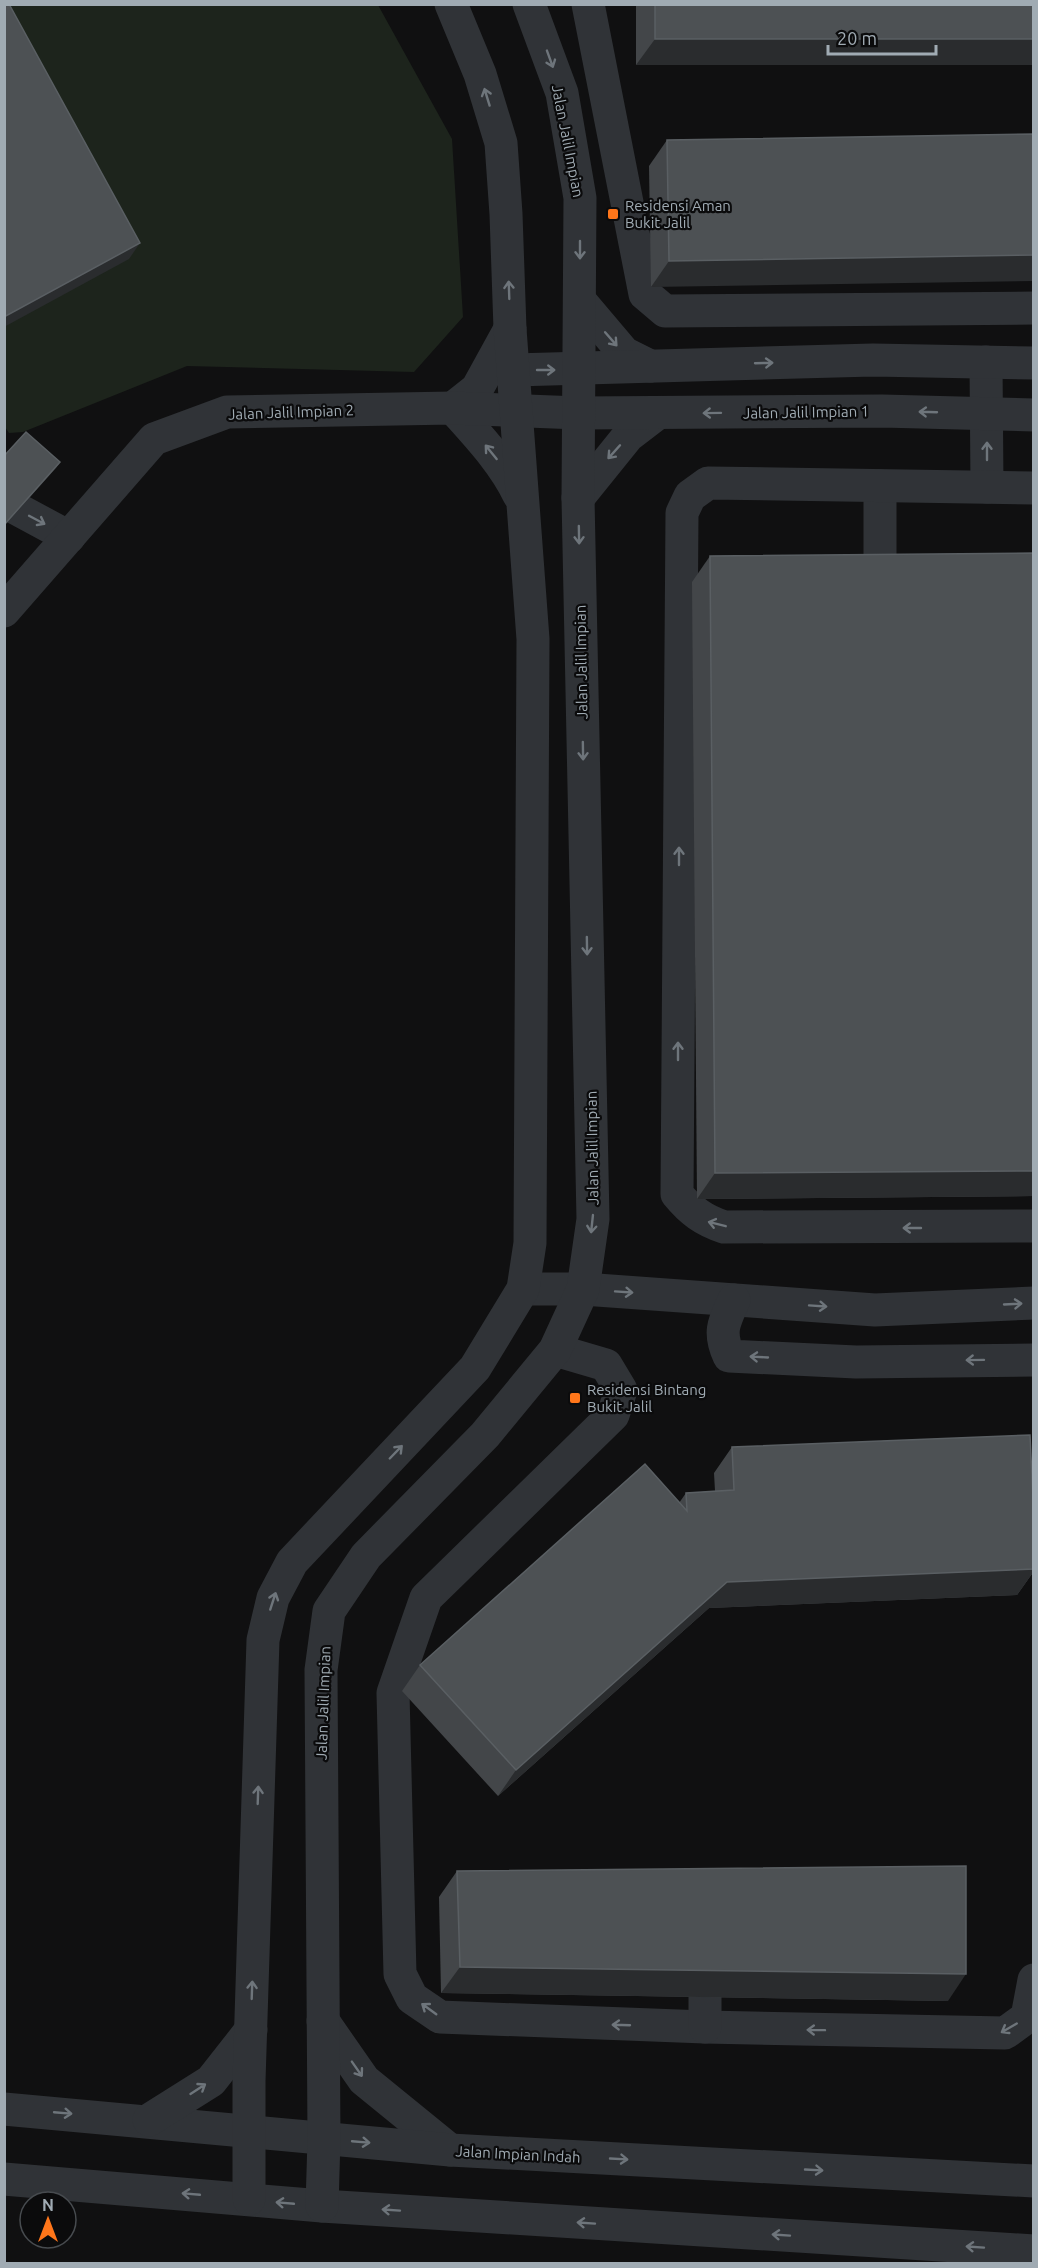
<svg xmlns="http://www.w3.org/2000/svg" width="1038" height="2268" font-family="Ubuntu,sans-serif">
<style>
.green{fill:#1d241c}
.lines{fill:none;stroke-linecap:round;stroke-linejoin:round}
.minor{stroke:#303337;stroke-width:33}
.wall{fill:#434649}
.shaded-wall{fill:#2a2c2e}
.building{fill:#4d5154;stroke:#5a5f63;stroke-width:1.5}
.oneway{stroke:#6e757b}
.poi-dot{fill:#ff761a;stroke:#0b0b0c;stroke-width:2}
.labels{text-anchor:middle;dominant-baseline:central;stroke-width:4.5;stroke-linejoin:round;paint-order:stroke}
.street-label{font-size:15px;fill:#a0abb3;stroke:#0b0b0c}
.poi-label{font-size:15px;fill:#a0abb3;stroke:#0b0b0c;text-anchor:start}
</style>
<rect width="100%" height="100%" fill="#101011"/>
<polygon class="green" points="5,5 378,5 452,139 463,317 414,372 187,366 23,432 9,433 5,427"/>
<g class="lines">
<g class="minor">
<polyline points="588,4 645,294 665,311 1034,308"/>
<polyline points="580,301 624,353 650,366"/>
<path d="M510,329L477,389L453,408C478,436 503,462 519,495"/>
<polyline points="986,362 987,487"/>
<polyline points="514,370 873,360 1034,363"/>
<polyline points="880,486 880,599"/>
<path d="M1034,488L708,483L690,496L682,513L677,1194C691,1211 703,1220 724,1227L1034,1226"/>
<polyline points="578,498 628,436 658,413"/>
<polyline points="4,502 69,537"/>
<polyline points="4,611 154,439 227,412 453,408 579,413 882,411 1034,415"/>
<polyline points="523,1289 583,1289 875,1310 1034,1303"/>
<path d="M734,1300C724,1322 718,1332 729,1356L856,1362L1034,1360"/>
<polyline points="555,1350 606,1365 621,1390 613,1415 426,1598 393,1693 400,1974 412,1998 440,2017 705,2027 1005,2033 1027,2017 1034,1980"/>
<polyline points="696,1960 705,1960 705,2027"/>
<polyline points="323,2021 364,2080 450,2150"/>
<polyline points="4,2109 450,2150 1034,2181"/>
<polyline points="149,2120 211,2081 251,2030"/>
<polyline points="4,2179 322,2206 1034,2251"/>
<polyline points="249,2199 249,2081 263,1640 273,1598 292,1562 475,1368 523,1289 530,1243 533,639 510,329 506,214 501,143 480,74 451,4"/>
<polyline points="322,2206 324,2139 321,1670 329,1611 366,1556 485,1435 555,1350 583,1289 593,1219 578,498 580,198 562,93 529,4"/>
</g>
</g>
<g class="wall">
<polygon points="636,4 1034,4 636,65"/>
<polygon points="1034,134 651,287 649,166 667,140"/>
<polygon points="1034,553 1034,1196 697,1199 692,582 710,556"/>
<polygon points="732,1447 1034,1520 1034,1571 1017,1595 709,1608 498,1796 402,1691 420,1665 679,1503 686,1493 715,1491 714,1473"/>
<polygon points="457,1871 948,2001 441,1993 439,1897"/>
</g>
<g class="shaded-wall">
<polygon points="655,39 1034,39 1034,65 636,65"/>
<polygon points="140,243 129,259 4,327 4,317"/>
<polygon points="1034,255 1034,281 651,287 669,261"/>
<polygon points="60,462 56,468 4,526 4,525"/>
<polygon points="1034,1171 1034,1196 697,1199 715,1173"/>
<polygon points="1034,1569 1034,1571 1017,1595 709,1608 498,1796 516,1770 727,1582"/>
<polygon points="460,1967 966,1974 948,2001 441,1993"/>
</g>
<g class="building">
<polygon points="4,4 9,4 140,243 4,317"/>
<rect x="655" y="4" width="379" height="35"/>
<polygon points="1034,134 1034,255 669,261 667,140"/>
<polygon points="26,432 60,462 4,525 4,456"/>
<polygon points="1034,553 1034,1171 715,1173 710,556"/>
<polygon points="1030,1435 1034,1520 1034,1569 727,1582 516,1770 420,1665 645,1464 687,1511 686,1493 734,1490 732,1447"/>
<polygon points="966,1866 966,1974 460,1967 457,1871"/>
</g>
<defs><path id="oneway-shaft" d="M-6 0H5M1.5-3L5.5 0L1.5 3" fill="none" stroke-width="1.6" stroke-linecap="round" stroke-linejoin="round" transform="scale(1.5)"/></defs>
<g class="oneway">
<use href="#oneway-shaft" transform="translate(550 59) rotate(70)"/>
<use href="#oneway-shaft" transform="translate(487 97) rotate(-107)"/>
<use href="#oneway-shaft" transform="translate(580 250) rotate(90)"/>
<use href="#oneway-shaft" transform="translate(509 290) rotate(-92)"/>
<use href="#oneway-shaft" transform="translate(611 339) rotate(49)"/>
<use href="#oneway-shaft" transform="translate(764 363) rotate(-2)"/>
<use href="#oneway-shaft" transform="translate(546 370)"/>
<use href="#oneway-shaft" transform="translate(928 412) rotate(-178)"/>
<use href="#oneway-shaft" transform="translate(712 413) rotate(179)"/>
<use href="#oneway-shaft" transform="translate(987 451) rotate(-90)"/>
<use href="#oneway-shaft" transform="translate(491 452) rotate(-129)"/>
<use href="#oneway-shaft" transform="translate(614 452) rotate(132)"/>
<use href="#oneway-shaft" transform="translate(37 520) rotate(28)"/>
<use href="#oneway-shaft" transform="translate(579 535) rotate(89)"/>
<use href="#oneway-shaft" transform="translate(583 751) rotate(89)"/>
<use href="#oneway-shaft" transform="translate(679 856) rotate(-90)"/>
<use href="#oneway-shaft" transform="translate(587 946) rotate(89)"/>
<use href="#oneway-shaft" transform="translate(678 1051) rotate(-90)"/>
<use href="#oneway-shaft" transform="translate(592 1224) rotate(96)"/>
<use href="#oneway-shaft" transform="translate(717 1224) rotate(-166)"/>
<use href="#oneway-shaft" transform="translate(912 1228) rotate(-180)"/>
<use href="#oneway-shaft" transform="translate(624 1292) rotate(4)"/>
<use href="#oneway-shaft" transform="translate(1013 1304) rotate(-3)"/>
<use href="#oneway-shaft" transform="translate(818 1306) rotate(4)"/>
<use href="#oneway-shaft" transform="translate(759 1357) rotate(-177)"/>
<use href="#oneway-shaft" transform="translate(975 1360) rotate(179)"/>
<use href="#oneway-shaft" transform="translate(396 1452) rotate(-46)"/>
<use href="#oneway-shaft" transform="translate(273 1601) rotate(-72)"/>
<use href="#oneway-shaft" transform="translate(258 1795) rotate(-88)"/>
<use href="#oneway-shaft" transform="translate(252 1990) rotate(-88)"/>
<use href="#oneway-shaft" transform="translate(429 2009) rotate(-144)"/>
<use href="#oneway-shaft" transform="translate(621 2025) rotate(-178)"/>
<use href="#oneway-shaft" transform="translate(1009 2028) rotate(150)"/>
<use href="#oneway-shaft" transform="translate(816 2030) rotate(-179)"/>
<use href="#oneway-shaft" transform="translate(357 2069) rotate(55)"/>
<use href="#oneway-shaft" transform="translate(198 2089) rotate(-33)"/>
<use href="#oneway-shaft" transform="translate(63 2113) rotate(5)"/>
<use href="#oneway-shaft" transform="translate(361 2142) rotate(5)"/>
<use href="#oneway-shaft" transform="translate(619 2159) rotate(3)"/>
<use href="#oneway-shaft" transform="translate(814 2170) rotate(3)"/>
<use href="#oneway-shaft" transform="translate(191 2194) rotate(-175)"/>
<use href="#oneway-shaft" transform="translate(285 2203) rotate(-175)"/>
<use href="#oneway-shaft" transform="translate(391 2210) rotate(-176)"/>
<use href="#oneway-shaft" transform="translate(586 2223) rotate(-176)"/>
<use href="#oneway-shaft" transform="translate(781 2235) rotate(-176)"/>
<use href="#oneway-shaft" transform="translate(975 2247) rotate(-176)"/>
</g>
<g class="poi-dot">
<rect x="607" y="208" width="12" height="12" rx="3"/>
<rect x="569" y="1392" width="12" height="12" rx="3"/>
</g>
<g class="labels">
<g class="street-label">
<text transform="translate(568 141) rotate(79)">Jalan Jalil Impian</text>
<text transform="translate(291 412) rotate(-2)">Jalan Jalil Impian 2</text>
<text transform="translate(806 412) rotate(-1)">Jalan Jalil Impian 1</text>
<text transform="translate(581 662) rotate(-91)">Jalan Jalil Impian</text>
<text transform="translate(592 1148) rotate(-91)">Jalan Jalil Impian</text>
<text transform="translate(323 1703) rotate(-88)">Jalan Jalil Impian</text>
<text transform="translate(518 2154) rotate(3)">Jalan Impian Indah</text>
</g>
<g class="poi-label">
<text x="625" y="205">Residensi Aman<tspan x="625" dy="17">Bukit Jalil</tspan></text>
<text x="587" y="1389">Residensi Bintang<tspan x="587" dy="17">Bukit Jalil</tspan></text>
</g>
</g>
<rect width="1038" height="2268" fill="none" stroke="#a0abb3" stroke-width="12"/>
<g transform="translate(48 2220)"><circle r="28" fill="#0b0b0c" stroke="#474b4f" stroke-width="1.5"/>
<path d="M0-4.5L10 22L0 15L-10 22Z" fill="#ff761a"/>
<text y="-9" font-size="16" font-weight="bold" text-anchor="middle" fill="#a0abb3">N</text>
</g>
<path d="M828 45v9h108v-9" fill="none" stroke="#a0abb3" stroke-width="3"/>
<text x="837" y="45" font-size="18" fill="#a0abb3" stroke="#0b0b0c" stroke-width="4.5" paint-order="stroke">20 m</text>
</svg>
